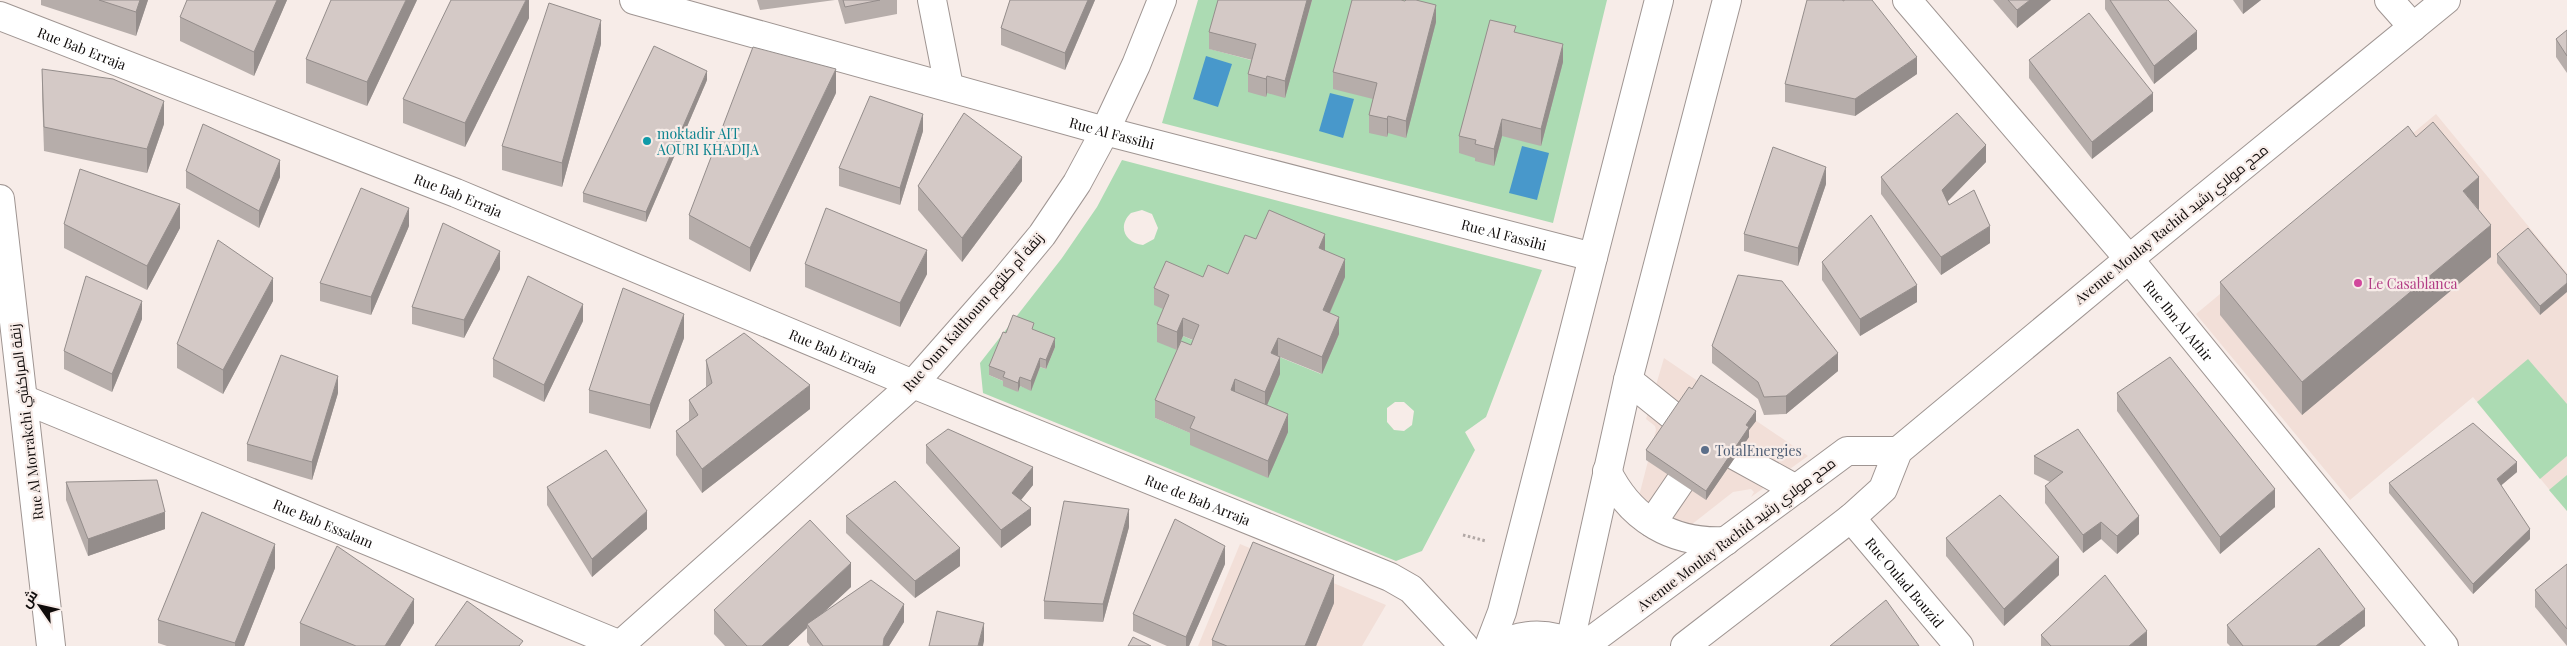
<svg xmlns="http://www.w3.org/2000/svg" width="2567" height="646" font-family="'Playfair Display',Cairo,serif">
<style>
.built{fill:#f2dfd8}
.green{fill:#acdbb3;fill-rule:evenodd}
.water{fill:#4898cb}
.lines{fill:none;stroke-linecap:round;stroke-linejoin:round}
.minor-casing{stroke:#9f9592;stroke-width:30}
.major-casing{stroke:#9f9592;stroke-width:30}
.path{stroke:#b1a8a5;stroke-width:3;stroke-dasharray:2.5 2.5;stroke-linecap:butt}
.minor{stroke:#fff;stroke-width:28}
.major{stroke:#fff;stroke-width:28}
.wall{fill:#b6adaa;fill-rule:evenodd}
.shaded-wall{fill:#948d8b}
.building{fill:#d4c9c6;stroke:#948d8b}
.culture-dot{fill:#0f9aa8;stroke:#f7ece8;stroke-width:2}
.hotel-dot{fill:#d1479c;stroke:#f7ece8;stroke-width:2}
.service-dot{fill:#5c6f8a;stroke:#f7ece8;stroke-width:2}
.labels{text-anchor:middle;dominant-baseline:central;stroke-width:4.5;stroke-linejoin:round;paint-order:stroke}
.street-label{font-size:14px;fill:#100c0b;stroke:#f7ece8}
.culture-label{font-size:14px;fill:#0d838f;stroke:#f7ece8;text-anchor:start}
.hotel-label{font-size:14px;fill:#b23c85;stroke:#f7ece8;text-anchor:start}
.service-label{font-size:14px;fill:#4e5e75;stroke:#f7ece8;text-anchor:start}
</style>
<rect width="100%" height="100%" fill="#f7ece8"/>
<g class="built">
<polygon points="2436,114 2567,273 2567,511 2473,397 2350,500 2196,314"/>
<polygon points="1664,358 1808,456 1751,497 1754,492 1751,489 1733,492 1691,525 1671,521 1639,496 1656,430 1655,426 1646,419"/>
<polygon points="1240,544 1386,605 1362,646 1198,646"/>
</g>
<g class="green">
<polygon points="1198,0 1223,0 1210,49 1292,71 1312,0 1607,0 1553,223 1162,123"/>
<path d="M1122,160L1542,270L1486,417L1465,432L1475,450L1422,551L1396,561L983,393L980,363L1062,258L1097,207ZM1142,210L1152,214L1158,228L1154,239L1143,245C1125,243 1117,226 1131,213ZM1228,291L1321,374L1277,356L1231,407L1195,435L1155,418L1199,343L1183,336L1177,350L1169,312ZM1055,347L1046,369L1040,367L1031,390L1020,386L1018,392L1005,382L989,375ZM1395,402H1404L1414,411L1412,425L1404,431L1394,430L1387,422V408Z"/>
<polygon points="2528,359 2567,404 2567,456 2540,479 2477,402"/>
<polygon points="2567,475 2567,511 2549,490"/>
</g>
<g class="water">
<polygon points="1206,56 1232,64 1218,107 1193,99"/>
<polygon points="1330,93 1354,99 1343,138 1319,131"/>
<polygon points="1522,146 1549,153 1537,200 1509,193"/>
</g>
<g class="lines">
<g class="minor-casing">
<g id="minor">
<path id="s1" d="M634,0L1105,131L1593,257"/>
<polyline points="932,0 949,87"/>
<path id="s2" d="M1907,0L2129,259L2444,646"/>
<polyline points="2389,0 2413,27"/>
<path id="s3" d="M0,16L456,193L913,384L1390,577L1411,589L1464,646"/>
<polyline points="0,199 51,646"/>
<polyline points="1628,380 1674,417"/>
<path id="s4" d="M23,399L623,646"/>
<polyline points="1736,456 1796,489"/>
<path id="s5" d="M1851,518L1959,646"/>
<polyline points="1652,523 1680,482"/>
<polyline points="619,646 913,384 1003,282 1042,235 1077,183 1105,131 1136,65 1162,0"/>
</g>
</g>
<g class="major-casing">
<g id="major">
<path d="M1607,471C1631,520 1673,544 1726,541"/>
<polyline points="1570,642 1628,380 1727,0"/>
<polyline points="1489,646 1502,612 1659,0"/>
<path d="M1497,646C1523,632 1551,632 1577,646"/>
<polyline points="1584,646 1847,451 1898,451"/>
<polyline points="1685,646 1851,518 1883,489 1898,451 2129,259 2446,0"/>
</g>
</g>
<polyline class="path" points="1463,535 1486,541"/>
<use href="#minor" class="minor"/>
<use href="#major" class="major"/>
</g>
<g class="wall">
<polygon points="41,0 148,0 136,36 41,5"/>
<polygon points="287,0 254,76 180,41 180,17"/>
<polygon points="417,0 367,106 306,83 306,59"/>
<polygon points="529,0 529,18 465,147 403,123 403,99"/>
<polygon points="757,0 835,0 760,10"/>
<polygon points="838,0 897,0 897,14 845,24"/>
<polygon points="1010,0 1095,0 1065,70 1001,45 1001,28"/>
<polygon points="1312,0 1285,98 1267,93 1266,97 1248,92 1248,74 1252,60 1209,49 1209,32"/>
<polygon points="1993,0 2051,0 2017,28"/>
<polygon points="2105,0 2168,0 2197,49 2154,84 2105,9"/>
<polygon points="2233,0 2261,0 2243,14"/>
<polygon points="1436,22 1406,138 1388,133 1387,137 1369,133 1369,115 1373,99 1333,89 1333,72"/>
<polygon points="2567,30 2567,73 2556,57 2556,39"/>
<polygon points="1516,32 1563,62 1541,146 1502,136 1494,166 1475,161 1475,158 1459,153 1459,136"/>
<polygon points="601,44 562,187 502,170 502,146"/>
<polygon points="2029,60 2153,111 2092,159 2029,78"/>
<polygon points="42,69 164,124 147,173 44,151 42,93"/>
<polygon points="1917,74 1855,116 1785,102 1785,84"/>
<polygon points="707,80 646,222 583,202 583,193"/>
<polygon points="836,93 750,272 689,239 689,215"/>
<polygon points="923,131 900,205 839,186 839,168"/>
<polygon points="1986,162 1947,202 1949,205 1990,243 1941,275 1881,194 1881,177"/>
<polygon points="186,171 280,177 259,228 186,188"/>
<polygon points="1022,181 962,262 918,210 918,186"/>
<polygon points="1826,184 1798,266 1744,251 1744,234"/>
<polygon points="2479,210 2491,257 2302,415 2220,315 2220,282"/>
<polygon points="64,224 180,228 147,290 64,248"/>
<polygon points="409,226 371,315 320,301 320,283"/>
<path d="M1256,239L1325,250L1345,277L1330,313L1339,334L1322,374L1280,357V374L1267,405L1288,432L1268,478L1190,445V433L1155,418V400L1177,350L1157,342V324L1163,309L1154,305V288L1203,277L1228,274ZM1183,336L1193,340L1191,345L1178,348Z"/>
<polygon points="2497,254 2567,275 2540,315 2497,263"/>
<polygon points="1822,262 1917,302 1860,336 1822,280"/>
<polygon points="805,264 927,274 900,327 805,287"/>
<polygon points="500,269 464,338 412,324 412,307"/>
<polygon points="273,301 223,394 177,368 177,344"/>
<polygon points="142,319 112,392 64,369 64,351"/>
<polygon points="583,321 544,402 493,377 493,359"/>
<polygon points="1034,330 1055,347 1046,369 1040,367 1031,391 1020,386 1018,392 1003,386 1003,381 989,375 989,366 1006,333"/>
<polygon points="684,338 650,429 589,413 589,390"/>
<polygon points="1712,346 1838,371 1786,414 1764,415 1758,399 1712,363"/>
<polygon points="706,360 810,409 702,493 676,455 676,431 689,421 689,400 706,387"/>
<polygon points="1692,389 1756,421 1749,430 1749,437 1706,500 1646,460 1646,450"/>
<polygon points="338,393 312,480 247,461 247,444"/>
<polygon points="2117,393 2275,507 2220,554 2117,411"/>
<polygon points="2078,429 2139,534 2117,554 2101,539 2083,553 2045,503 2045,486 2050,482 2034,474 2034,456"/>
<polygon points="926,445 1033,485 1021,500 1031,525 1001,548 926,463"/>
<polygon points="2517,472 2501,485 2530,539 2473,594 2389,493 2389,483"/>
<polygon points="66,482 165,529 88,556 66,500"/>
<polygon points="547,487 647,529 592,577 547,505"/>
<polygon points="846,516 960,566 915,598 846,533"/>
<polygon points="1129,527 1103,622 1044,619 1044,601"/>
<polygon points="1946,538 2059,575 2004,626 1946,556"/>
<polygon points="1225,564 1189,646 1167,646 1133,631 1133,614"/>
<polygon points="2567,564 2567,646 2535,607 2535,590"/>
<polygon points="275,568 244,646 167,646 158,643 158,620"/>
<polygon points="851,587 823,613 904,622 889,646 810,646 807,642 807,628 788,646 725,646 714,634 714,610"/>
<polygon points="1334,603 1316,646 1212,646 1212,640"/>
<polygon points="300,623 414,623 400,646 300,646"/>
<polygon points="2227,625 2365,626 2339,646 2230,646 2227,643"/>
<polygon points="2041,635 2147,646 2041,646"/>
</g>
<g class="shaded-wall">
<polygon points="140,0 148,0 136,36 136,12"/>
<polygon points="277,0 287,0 254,76 254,52"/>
<polygon points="406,0 417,0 367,106 367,82"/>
<polygon points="526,0 529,0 529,18 465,147 465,123"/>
<polygon points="1088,0 1095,0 1065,70 1065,53"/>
<polygon points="1307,0 1312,0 1285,98 1285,81"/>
<polygon points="2030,0 2051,0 2017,28 2017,10"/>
<polygon points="2243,0 2261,0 2243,14"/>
<polygon points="1436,5 1436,22 1406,138 1406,121"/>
<polygon points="601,20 601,44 562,187 562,163"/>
<polygon points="2197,31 2197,49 2154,84 2154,66"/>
<polygon points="1563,44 1563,62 1541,146 1541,129"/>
<polygon points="1917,57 1917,74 1855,116 1855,99"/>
<polygon points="836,69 836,93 750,272 750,248"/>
<polygon points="707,71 707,80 646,222 646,212"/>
<polygon points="1267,76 1267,93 1266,97 1266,79"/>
<polygon points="2153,93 2153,111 2092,159 2092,142"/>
<polygon points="164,101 164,124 147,173 147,149"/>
<polygon points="923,114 923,131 900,205 900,188"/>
<polygon points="1388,116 1388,133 1387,137 1387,119"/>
<polygon points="1502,119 1502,136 1494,166 1494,149"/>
<polygon points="1986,145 1986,162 1942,207 1942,190"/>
<polygon points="1022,157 1022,181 962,262 962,238"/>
<polygon points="280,160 280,177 259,228 259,211"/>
<polygon points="1826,167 1826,184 1798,266 1798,248"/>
<polygon points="2479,177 2479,210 2463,191"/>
<polygon points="180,204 180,228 147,290 147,266"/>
<polygon points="409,208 409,226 371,315 371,297"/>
<polygon points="2491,225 2491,257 2302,415 2302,382"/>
<polygon points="1990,226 1990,243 1941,275 1941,257"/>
<polygon points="1325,234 1325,252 1319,248"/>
<polygon points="927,250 927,274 900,327 900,303"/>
<polygon points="500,251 500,269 464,338 464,320"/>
<polygon points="1345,259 1345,277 1323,328 1323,310"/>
<polygon points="273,278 273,301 223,394 223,370"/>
<polygon points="2567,283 2567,292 2540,315 2540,306"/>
<polygon points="1917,285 1917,302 1860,336 1860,319"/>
<polygon points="142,301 142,319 112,392 112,374"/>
<polygon points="583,304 583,321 544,402 544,385"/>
<polygon points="684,314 684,338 650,429 650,405"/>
<polygon points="1339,317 1339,334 1322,374 1322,357"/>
<polygon points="1183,318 1183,336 1177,350 1177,332"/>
<polygon points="1055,338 1055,347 1046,369 1046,360"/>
<polygon points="1278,338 1278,356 1271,353"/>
<polygon points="1838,353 1838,371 1786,414 1786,396"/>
<polygon points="1280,357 1280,374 1265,410 1265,392"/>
<polygon points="1040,358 1040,367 1031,391 1031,381"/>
<polygon points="338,376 338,393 312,480 312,462"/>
<polygon points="1020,377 1020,386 1018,392 1018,383"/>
<polygon points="1235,379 1235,397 1231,390"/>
<polygon points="810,385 810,409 702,493 702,469"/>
<polygon points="1756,411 1756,421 1749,430 1749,437 1706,500 1706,491 1746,425"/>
<polygon points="1288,414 1288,432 1268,478 1268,461"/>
<polygon points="2517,462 2517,472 2497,489 2497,479"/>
<polygon points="1033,467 1033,485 1012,511 1012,493"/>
<polygon points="2275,489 2275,507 2220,554 2220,537"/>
<polygon points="1031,508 1031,525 1001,548 1001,530"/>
<polygon points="1129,509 1129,527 1103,622 1103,604"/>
<polygon points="647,511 647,529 592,577 592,559"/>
<polygon points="165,512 165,529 88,556 88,539"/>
<polygon points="2139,516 2139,534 2117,554 2117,536"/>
<polygon points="2101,522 2101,539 2083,553 2083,535"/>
<polygon points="2530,529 2530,539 2473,594 2473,584"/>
<polygon points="275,544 275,568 244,646 235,646 235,643"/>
<polygon points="1225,546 1225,564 1189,646 1186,646 1186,637"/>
<polygon points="960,548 960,566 915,598 915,581"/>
<polygon points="2059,557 2059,575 2004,626 2004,609"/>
<polygon points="851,563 851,587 808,627 807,624 807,628 788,646 762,646"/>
<polygon points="1334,575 1334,603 1316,646 1305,646"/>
<polygon points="414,599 414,623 400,646 385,646"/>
<polygon points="904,604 904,622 889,646 883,646 884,638"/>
<polygon points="2365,609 2365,626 2339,646 2316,646"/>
<polygon points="984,623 984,641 983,646 978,646"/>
<polygon points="2147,631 2147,646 2129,646"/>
</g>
<g class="building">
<polygon points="99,0 140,0 136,12"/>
<polygon points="187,0 277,0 254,52 180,17"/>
<polygon points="331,0 406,0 367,82 306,59"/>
<polygon points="451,0 526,0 465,123 403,99"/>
<polygon points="843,0 880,0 845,7"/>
<polygon points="1010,0 1088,0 1065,53 1001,28"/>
<polygon points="1218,0 1307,0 1285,81 1267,76 1266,79 1248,74 1256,44 1209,32"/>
<polygon points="1352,0 1401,0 1405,1 1406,0 1416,0 1436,5 1406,121 1388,116 1387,119 1369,115 1377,83 1333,72"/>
<polygon points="1807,0 1843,0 1843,1 1845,0 1872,0 1917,57 1855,99 1785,84"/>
<polygon points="2008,0 2030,0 2017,10"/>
<polygon points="2110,0 2168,0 2197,31 2154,66"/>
<polygon points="549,3 601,20 562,163 502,146"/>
<polygon points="2089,13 2153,93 2092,142 2029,60"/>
<polygon points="1490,20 1516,26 1514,32 1563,44 1541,129 1502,119 1494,149 1475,144 1476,140 1459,136"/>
<polygon points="2567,30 2567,56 2556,39"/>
<polygon points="654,46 707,71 646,212 583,193"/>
<polygon points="753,47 836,69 750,248 689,215"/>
<polygon points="42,69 113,79 164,101 147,149 44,127"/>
<polygon points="870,96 923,114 900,188 839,168"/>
<polygon points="964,113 1022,157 962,238 918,186"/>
<polygon points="1957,113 1986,145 1942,190 1949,205 1974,190 1990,226 1941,257 1881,177"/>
<polygon points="2433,122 2479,177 2463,191 2491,225 2302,382 2220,282 2408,126 2416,137"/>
<polygon points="203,124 280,160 259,211 186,171"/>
<polygon points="1773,147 1826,167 1798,248 1744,234"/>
<polygon points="80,169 180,204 147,266 64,224"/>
<polygon points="361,188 409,208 371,297 320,283"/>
<polygon points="826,208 927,250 900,303 805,264"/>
<polygon points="1269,210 1325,234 1319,248 1345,259 1323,310 1339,317 1322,357 1278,338 1271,353 1280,357 1265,392 1235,379 1231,390 1288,414 1268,461 1190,428 1195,417 1155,400 1181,341 1191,345 1199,325 1183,318 1177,332 1157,324 1169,295 1154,288 1166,261 1203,277 1208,265 1228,274 1245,235 1256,239"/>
<polygon points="1871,215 1917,285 1860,319 1822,262"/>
<polygon points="443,223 500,251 464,320 412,307"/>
<polygon points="2528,228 2567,275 2567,283 2540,306 2497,254"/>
<polygon points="218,240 273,278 223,370 177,344"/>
<polygon points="1738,275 1782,281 1838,353 1786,396 1764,397 1758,382 1712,346"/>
<polygon points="86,276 142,301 112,374 64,351"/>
<polygon points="528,276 583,304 544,385 493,359"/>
<polygon points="623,288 684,314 650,405 589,390"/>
<polygon points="1013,315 1034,323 1032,329 1055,338 1046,360 1040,358 1031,381 1020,377 1018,383 1003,377 1005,372 989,366 1003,332 1006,333"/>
<polygon points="744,333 810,385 702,469 676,431 698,415 689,400 712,383 706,360"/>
<polygon points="281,355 338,376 312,462 247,444"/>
<polygon points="2170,357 2275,489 2220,537 2117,393"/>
<polygon points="1701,375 1756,411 1746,425 1749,427 1706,491 1646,450 1689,387 1692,389"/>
<polygon points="2473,423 2517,462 2497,479 2530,529 2473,584 2389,483"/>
<polygon points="948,429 1033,467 1012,493 1031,508 1001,530 926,445"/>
<polygon points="2078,429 2139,516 2117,536 2101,522 2083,535 2045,486 2063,472 2034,456"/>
<polygon points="606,450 647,511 592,559 547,487"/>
<polygon points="157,480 165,512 88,539 66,482"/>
<polygon points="895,481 960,548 915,581 846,516"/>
<polygon points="2000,495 2059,557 2004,609 1946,538"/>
<polygon points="1064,501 1129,509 1103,604 1044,601"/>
<polygon points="202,512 275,544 235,643 158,620"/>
<polygon points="1175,519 1225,546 1186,637 1133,614"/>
<polygon points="810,520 851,563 762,646 747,646 714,610"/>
<polygon points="1253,542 1334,575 1305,646 1227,646 1212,640"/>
<polygon points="337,546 414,599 385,646 356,646 300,623"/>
<polygon points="2319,548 2365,609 2316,646 2243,646 2227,625"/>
<polygon points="2567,564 2567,629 2535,590"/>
<polygon points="2105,575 2147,631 2129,646 2051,646 2041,635"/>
<polygon points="871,580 904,604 884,638 883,646 823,646 807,624"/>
<polygon points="1886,600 1919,646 1830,646"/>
<polygon points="467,601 523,641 519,646 435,646"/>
<polygon points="937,611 984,623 978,646 929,646"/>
<polygon points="1133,637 1151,646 1128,646"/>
</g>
<circle class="culture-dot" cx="647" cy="141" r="5"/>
<circle class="hotel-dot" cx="2358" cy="283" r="5"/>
<circle class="service-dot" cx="1705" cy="450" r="5"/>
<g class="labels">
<g class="street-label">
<text stroke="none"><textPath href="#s3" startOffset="88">Rue Bab Erraja</textPath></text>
<text stroke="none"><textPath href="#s1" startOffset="496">Rue Al Fassihi</textPath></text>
<text stroke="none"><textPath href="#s3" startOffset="492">Rue Bab Erraja</textPath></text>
<text transform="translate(2171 224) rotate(-39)">Avenue Moulay Rachid محج مولاي رشيد</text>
<text stroke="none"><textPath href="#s1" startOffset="901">Rue Al Fassihi</textPath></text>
<text transform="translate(973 312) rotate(-49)">Rue Oum Kalthoum زنقة أم كلثوم</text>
<text stroke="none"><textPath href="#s2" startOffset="420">Rue Ibn Al Athir</textPath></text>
<text stroke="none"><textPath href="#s3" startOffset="898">Rue Bab Erraja</textPath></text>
<text transform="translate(26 422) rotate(-97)">Rue Al Morrakchi زنقة المراكشي</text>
<text stroke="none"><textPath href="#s3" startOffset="1292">Rue de Bab Arraja</textPath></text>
<text stroke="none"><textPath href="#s4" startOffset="325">Rue Bab Essalam</textPath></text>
<text transform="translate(1736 534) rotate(-37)">Avenue Moulay Rachid محج مولاي رشيد</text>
<text stroke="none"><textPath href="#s5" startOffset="84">Rue Oulad Bouzid</textPath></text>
</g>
<g class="culture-label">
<text x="657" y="133">moktadir AIT<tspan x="657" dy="16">AOURI KHADIJA</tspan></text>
</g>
<g class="hotel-label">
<text x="2368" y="283">Le Casablanca</text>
</g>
<g class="service-label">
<text x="1715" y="450">TotalEnergies</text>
</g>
</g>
<g transform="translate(40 606) rotate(304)" stroke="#f7ece8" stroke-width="4" paint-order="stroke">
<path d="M0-4L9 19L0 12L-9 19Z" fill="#100c0b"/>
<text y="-8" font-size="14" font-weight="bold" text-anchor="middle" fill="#100c0b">ش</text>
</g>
</svg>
